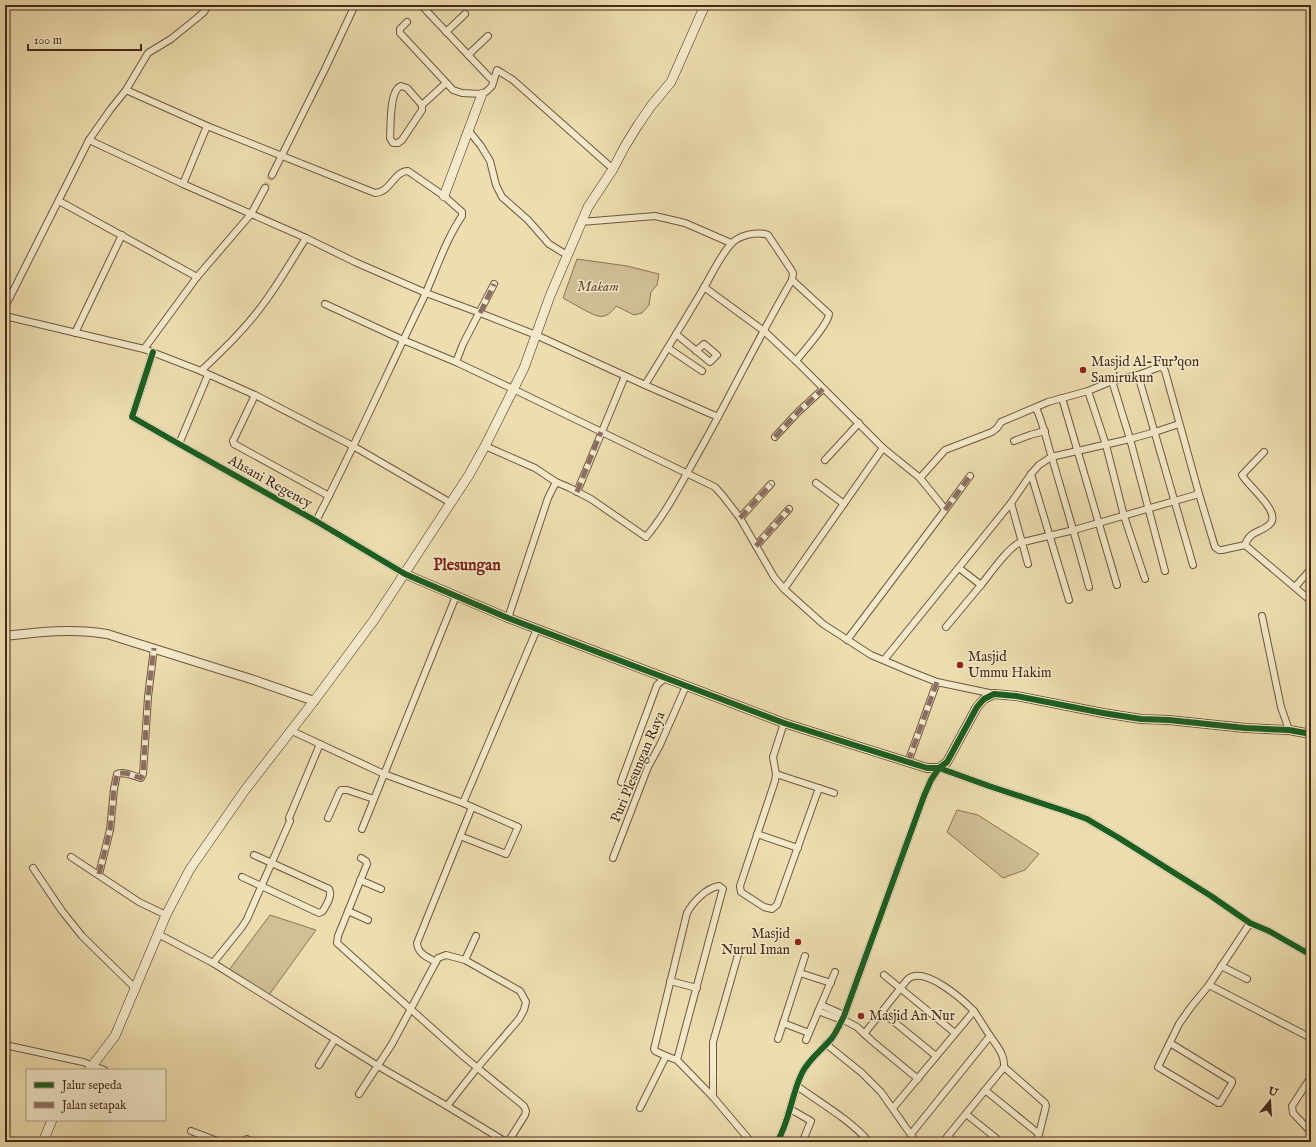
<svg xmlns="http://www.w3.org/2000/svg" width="1316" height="1147" font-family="'IM FELL English',serif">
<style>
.green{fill:#d1bf96;stroke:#8a7458}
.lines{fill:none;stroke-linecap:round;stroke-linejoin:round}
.minor-tunnel{stroke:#ccba91;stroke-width:6;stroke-dasharray:6 3;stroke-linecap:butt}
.minor-casing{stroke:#6e573f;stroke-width:8}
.tertiary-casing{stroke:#6e573f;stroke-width:10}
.secondary-casing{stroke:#442a1a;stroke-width:10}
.minor{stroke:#f4eacb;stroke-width:6}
.tertiary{stroke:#f4eacb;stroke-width:8}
.secondary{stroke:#f4eacb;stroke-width:9}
.quiet{stroke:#8d6e63;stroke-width:5;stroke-dasharray:10 5;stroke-linecap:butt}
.cycleway-casing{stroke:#f4eacb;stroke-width:8}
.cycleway{stroke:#1b5e20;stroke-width:6}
.poi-dot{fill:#8f2418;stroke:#f4eacb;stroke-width:1.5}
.labels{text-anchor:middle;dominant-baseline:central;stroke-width:3;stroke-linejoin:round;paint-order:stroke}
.park-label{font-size:14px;font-style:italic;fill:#604833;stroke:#f4eacb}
.poi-label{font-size:14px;fill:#442a1a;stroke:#f4eacb;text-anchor:start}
.street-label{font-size:14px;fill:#442a1a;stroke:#f4eacb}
.quarter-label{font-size:16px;font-weight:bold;fill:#7a1f14;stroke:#f4eacb}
</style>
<rect width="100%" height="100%" fill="#eedeaf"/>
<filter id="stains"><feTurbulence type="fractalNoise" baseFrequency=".005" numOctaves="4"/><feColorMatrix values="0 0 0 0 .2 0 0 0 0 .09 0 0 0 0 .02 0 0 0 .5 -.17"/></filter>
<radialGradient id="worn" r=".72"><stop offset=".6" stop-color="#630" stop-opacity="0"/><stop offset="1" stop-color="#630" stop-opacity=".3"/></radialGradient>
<g class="green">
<path d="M577,259L627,266L659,274L657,285L651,292L649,305L642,313L634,315L616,306C612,312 606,318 598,316C590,314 572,303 563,298Z"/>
<polygon points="957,810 978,815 1039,854 1025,870 1003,878 947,832"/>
<polygon points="270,915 316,930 269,995 229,970"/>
</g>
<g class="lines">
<polyline class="minor-tunnel" points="265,188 272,175"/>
<g class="minor-casing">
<g id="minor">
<polyline points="273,5 274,6"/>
<polyline points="421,5 489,77 493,80"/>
<polyline points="407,22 400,29 400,33 453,90 462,93 482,94 487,91 492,86 497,70 513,80 613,169"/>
<polyline points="446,32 465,14"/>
<polyline points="468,55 488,36"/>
<path d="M126,90L207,126L375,193C390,193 394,171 408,171L444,196L462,212V216C445,241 436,271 423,299C387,373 354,448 316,521"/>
<path d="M422,105L407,88L401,86C389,90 391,126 390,138L393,143H398L402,140L422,110V105L446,83"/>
<polyline points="469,131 481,146 490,161 496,185 502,197 528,220 549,244 567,255"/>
<polyline points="89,140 183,184 306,238 355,262 426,293 480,313 536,335 645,385 718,417"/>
<polyline points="272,175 325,69 355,5"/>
<polyline points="183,184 207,126"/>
<polyline points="59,201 197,277"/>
<polyline points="581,222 655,216 685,223 731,243"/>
<path d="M792,280L829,314C829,323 803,352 796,361"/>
<polyline points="704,287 764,331 796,361 883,448 920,478 941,504 945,510 847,640"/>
<polyline points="325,304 403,340 456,362 513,389 715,487 723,496 740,518 774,577 784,589 823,624 871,655 909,671 937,682 994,694"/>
<polyline points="5,307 89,140 110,110 126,90 148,53 171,39 197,18 204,12 208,5"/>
<polyline points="5,316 144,349 201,371 255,395 353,446 451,503"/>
<polyline points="75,333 122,235"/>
<polyline points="676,334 710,362 717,355 704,344 696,351"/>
<polyline points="668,348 702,371"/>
<polyline points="144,349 197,277 251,214 265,188"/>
<polyline points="153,352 132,417 179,444 316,521 405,574"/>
<polyline points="456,362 463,344 494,284"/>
<path d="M201,371C223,350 246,328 264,303C279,283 292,260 306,238"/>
<polyline points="1138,375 1193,565"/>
<polyline points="1112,381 1130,439 1165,571"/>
<polyline points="1088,391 1106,445 1124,516 1145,579"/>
<polyline points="255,395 235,437 233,441 234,444 329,496"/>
<polyline points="1062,398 1117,585"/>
<path d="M1036,408C1044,425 1047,443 1053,461C1065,503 1078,545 1089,587"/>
<polyline points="775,437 797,413 823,389"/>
<polyline points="1014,441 1030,435 1045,431"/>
<polyline points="179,444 208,375"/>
<polyline points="485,446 535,468 556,482"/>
<polyline points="825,460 859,423"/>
<polyline points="1031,474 1069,600"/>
<polyline points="920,478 945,450 992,432 997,428 1001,422 1048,402 1088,391 1112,381 1138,375 1160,367 1163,368 1165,371 1199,494 1215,547 1219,550 1222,550 1245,545"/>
<polyline points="816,483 844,504"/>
<polyline points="577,492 625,376"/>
<polyline points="1011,503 1028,564"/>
<polyline points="945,510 970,476"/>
<polyline points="740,518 771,484"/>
<path d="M1245,545C1250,530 1261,533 1270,524C1282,512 1247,485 1242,475L1264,452"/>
<polyline points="1245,545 1311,601"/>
<polyline points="756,546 789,509"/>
<path d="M959,568L981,585C990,574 1007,549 1019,543L1074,530L1199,494"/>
<polyline points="1295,587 1311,569"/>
<polyline points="784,589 883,448"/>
<polyline points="1262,616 1281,707 1289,730"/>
<path d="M508,618L548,498L556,482L570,488L591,499L646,537C666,513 681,484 696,457C729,399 758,338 792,280L793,273L790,268L768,235C757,231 739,235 731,244C720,256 711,276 702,291C683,323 664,354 645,385"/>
<polyline points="946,627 981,585"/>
<polyline points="884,660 1011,503 1031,474 1039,465 1051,457 1130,439 1155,432 1179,424"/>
<polyline points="784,723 773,757 776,774 775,781 740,886 741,892 744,894 764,907 772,909 777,905 819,788"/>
<polyline points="292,731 384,774 463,803 518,827 506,854 460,836"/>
<polyline points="908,762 937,682"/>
<polyline points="776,774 834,793"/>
<polyline points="621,782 657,685 665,678"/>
<polyline points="463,803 537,629"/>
<polyline points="289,818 320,744"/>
<polyline points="328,818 339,793 341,790 347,790 374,799"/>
<polyline points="362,829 456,596"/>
<polyline points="757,834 798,848"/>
<polyline points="71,857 139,902 166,915"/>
<polyline points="361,858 366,861 367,864 338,936 337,943 463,1056 524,1106 526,1111 525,1115 508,1142"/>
<polyline points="613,858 648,767 660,745 686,686"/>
<polyline points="33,868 62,911 82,936 135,988"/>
<path d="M99,874L110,830L114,789L117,774C125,771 133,776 141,778L143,774L148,697L154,648"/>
<path d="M242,877L319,913L323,911C326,905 333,896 329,889L254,855"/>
<polyline points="360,880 381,889"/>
<polyline points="348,911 368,920"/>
<polyline points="158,934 213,963 378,1066 447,1106 506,1142"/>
<polyline points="465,960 476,936"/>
<path d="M436,962C427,957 418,954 417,943L472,807"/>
<polyline points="213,963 242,927 247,919 290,821"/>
<polyline points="1221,966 1247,979"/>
<polyline points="800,973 831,983"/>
<polyline points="884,975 955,1033"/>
<polyline points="670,981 697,988"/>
<polyline points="1209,985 1311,1038"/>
<polyline points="821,1005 844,1015"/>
<polyline points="818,1011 842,1020"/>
<polyline points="882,1012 936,1056"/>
<polyline points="842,1019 857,1027 872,1041 918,1079"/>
<polyline points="783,1023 809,1033"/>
<path d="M864,1034L907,980C923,964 962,999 974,1011L893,1108"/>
<polyline points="778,1039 805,956"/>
<polyline points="806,1040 835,972"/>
<polyline points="1170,1043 1232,1081 1232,1083 1220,1103 1218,1103 1158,1067 1179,1024 1191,1007 1209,985 1250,923"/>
<polyline points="826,1044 862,1073 881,1092 916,1142"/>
<polyline points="5,1045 83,1062 104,1070"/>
<path d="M677,1060L722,892L723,889L719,886C706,888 693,902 687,913L654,1049L655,1051L666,1056L677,1060L713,1097L751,1142"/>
<polyline points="319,1065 335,1039"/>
<polyline points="1004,1067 1045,1103 1046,1106 1037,1142"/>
<polyline points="1311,1077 1292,1106 1293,1113 1311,1132"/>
<path d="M797,1086C819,1102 852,1121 869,1142"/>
<polyline points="985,1090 1039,1134"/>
<polyline points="359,1094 392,1044 438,958 446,955 465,960 520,991 526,1002 524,1010 519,1019 477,1068 447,1106"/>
<polyline points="713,1097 713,1042 738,955"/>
<polyline points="640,1108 666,1056"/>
<polyline points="790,1109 811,1121 804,1138"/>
<polyline points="966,1114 1001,1142"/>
<polyline points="191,1131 220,1142"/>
<polyline points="911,1134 990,1036 974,1011"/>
<polyline points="948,1136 955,1142"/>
<polyline points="246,1142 247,1139"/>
<path d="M777,1142C790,1121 791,1095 802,1073C809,1059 822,1050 832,1038C837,1031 840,1024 844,1016L924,796L931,780L939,768L989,786L1065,811L1087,819L1119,838L1211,896L1250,923L1269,931L1311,955"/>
<path d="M943,1142L1004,1067C1005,1055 997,1046 990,1036"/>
</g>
</g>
<g class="tertiary-casing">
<g id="tertiary">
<polyline points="405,574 508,618 784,723 927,768 939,768 947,762 977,707 984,699 994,694 1016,696 1103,713 1141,719 1169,720 1245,728 1289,730 1311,734"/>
<path d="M5,636C39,632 73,628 107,634L251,679L314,701"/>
</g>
</g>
<g class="secondary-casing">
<g id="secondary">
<polyline points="444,196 482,94"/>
<polyline points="89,1070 115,1036 166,915 190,869 245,790 314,701 374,620 469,475 485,446 524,368 550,296 588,207 613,169 625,146 638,125 651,106 671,82 705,5"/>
<polyline points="43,1142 52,1120"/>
</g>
</g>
<use href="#minor" class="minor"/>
<use href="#tertiary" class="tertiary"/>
<use href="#secondary" class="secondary"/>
<g class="quiet">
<polyline points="480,313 494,284"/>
<polyline points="775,437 797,413 823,389"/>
<polyline points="577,492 601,432"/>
<polyline points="945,510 970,476"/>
<polyline points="740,518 771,484"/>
<polyline points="756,546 789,509"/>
<polyline points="908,762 937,682"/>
<path d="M99,874L110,830L114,789L117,774C125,771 133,776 141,778L143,774L148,697L154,648"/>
</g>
<g class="cycleway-casing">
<g id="cycleway">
<polyline points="153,352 132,417 179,444 316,521 405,574 456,596 508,618 784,723 927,768 939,768 947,762 977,707 984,699 994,694 1016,696 1103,713 1141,719 1169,720 1245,728 1289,730 1311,734"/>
<path d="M777,1142C790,1121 791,1095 802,1073C809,1059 822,1050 832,1038C837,1031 840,1024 844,1016L924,796L931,780L939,768L989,786L1065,811L1087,819L1119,838L1211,896L1250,923L1269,931L1311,955"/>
</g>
</g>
<use href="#cycleway" class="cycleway"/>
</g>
<g class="poi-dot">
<circle cx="1083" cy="370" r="4"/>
<circle cx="960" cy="665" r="4"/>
<circle cx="798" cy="942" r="4"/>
<circle cx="861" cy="1016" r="4"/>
</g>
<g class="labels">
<g class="park-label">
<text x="598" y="287">Makam</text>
</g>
<g class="poi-label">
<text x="1091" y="362">Masjid Al-Fur'qon<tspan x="1091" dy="16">Samirukun</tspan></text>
<text x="968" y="657">Masjid<tspan x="968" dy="16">Ummu Hakim</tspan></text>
<text x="790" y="934" text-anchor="end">Masjid<tspan x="790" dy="16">Nurul Iman</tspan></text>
<text x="869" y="1016">Masjid An Nur</text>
</g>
<g class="street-label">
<text transform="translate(270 482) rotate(29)">Ahsani Regency</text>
<text transform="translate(638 767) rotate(-67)">Puri Plesungan Raya</text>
</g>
<g class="quarter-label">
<text x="467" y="566">Plesungan</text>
</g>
</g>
<rect width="1316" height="1147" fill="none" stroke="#eedeaf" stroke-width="20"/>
<rect x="6" y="6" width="1304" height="1135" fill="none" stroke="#442a1a" stroke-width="2"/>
<rect x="10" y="10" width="1296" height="1127" fill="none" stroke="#442a1a"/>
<rect x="26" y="1069" width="140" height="52" fill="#f4eacb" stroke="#ae9d84"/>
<rect x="34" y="1082" width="20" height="6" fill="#1b5e20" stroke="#ae9d84"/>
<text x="62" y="1089" font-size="12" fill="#442a1a">Jalur sepeda</text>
<rect x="34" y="1102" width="20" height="6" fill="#8d6e63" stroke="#ae9d84"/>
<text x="62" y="1109" font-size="12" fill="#442a1a">Jalan setapak</text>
<g transform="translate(1270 1101) rotate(18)" stroke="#f4eacb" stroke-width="3" paint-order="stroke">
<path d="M0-3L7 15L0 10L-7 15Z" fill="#442a1a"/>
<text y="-6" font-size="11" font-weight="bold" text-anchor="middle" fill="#442a1a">U</text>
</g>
<path d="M28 44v6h113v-6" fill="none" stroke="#442a1a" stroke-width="2"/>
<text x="34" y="44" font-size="12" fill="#442a1a" stroke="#f4eacb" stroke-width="3" paint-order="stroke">100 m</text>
<rect width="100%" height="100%" filter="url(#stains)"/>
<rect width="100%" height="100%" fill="url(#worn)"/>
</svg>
